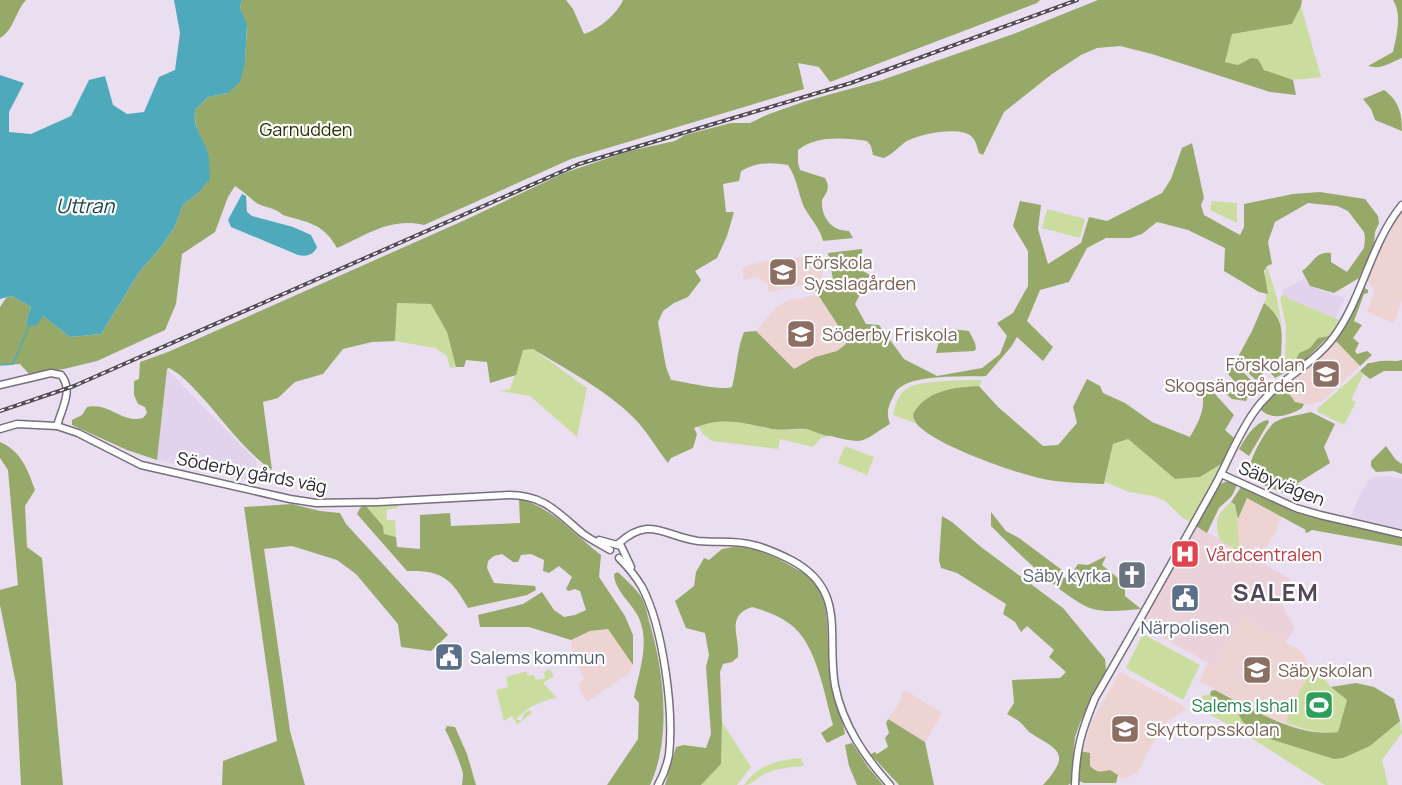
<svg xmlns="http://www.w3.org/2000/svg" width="1402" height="785" font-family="Manrope,sans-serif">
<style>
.commercial{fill:#ebd2da}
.built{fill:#e1d3eb}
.education{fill:#edd3d2}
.green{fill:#cbdd9e}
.forest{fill:#97a968}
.water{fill:#4eaabb}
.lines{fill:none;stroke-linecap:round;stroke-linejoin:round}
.stream{stroke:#4eaabb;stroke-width:1.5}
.secondary-casing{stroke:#776e7e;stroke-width:9}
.secondary{stroke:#fff;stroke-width:6}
.rail-casing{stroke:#514c55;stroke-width:4}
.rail{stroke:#fff;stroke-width:1.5;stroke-dasharray:4.5;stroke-linecap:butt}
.labels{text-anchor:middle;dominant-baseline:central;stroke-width:4.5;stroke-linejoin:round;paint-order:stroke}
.park-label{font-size:18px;fill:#263000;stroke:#fff}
.education-label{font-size:18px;fill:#785e54;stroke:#fff;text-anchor:start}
.street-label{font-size:18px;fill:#2e2a31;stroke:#fff}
.health-label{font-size:18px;fill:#be3a42;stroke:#fff;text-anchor:start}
.worship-label{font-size:18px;fill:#5b616d;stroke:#fff;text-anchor:end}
.service-label{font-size:18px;fill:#4e5e75;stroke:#fff}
.leisure-label{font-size:18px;fill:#27864d;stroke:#fff;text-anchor:end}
.water-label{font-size:20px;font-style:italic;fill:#19434b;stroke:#fff}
.district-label{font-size:24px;font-weight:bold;letter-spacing:1.5px;fill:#504857;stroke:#fff}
</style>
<rect width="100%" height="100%" fill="#e9dff1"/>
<polygon class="commercial" points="1196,526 1291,579 1280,601 1295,629 1285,642 1243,617 1215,667 1140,625"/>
<g class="built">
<polygon points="1304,279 1311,287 1345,298 1335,319 1288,299 1283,294 1282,290"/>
<polygon points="167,369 256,461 259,483 157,460"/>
<polygon points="1387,476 1402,479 1402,530 1359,521 1351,517 1360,494 1369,480 1375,477"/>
</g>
<g class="education">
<polygon points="1402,210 1402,300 1394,323 1367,312 1375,290 1366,279 1376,255 1388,237 1398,214"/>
<polygon points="820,255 823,281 769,292 767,283 760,280 760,277 744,280 742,267 766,261"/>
<polygon points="815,295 818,296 845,336 847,344 837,351 815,357 794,369 756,331 777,306 787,301"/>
<polygon points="1335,339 1360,366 1322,401 1307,405 1295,403 1283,385 1311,365"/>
<polygon points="1247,498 1282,516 1277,526 1278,528 1264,551 1255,545 1250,555 1239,545 1237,531 1238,519"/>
<polygon points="1243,617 1298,649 1304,655 1311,672 1291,707 1286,723 1269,718 1199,681 1208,663 1215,667"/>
<polygon points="608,629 633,665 628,674 587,702 578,685 584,679 572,651 571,640 590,631"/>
<polygon points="1120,672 1180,704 1186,710 1168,720 1157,735 1137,773 1122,779 1118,775 1093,770 1090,766 1090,753 1083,751 1091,723"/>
<polygon points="904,689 942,713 925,742 888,719 899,703"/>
</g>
<g class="green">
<path d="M1301,6L1321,77C1288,82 1276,81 1251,58L1238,65L1225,62L1232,34L1292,24Z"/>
<polygon points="1212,201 1237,203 1237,223 1210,210"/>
<polygon points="1047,209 1085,219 1080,238 1042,228"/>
<path d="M1267,266L1277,298L1282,327L1278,316L1264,303C1270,290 1261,278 1267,266Z"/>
<polygon points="1283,294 1289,299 1339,320 1329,336 1318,338 1310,348 1299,353 1294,364 1285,363 1286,326 1280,298"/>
<polygon points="397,303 432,304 447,332 456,367 450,368 447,356 435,348 395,341"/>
<polygon points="533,349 587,388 577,437 530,396 500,391 510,389 523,350"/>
<polygon points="1360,371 1363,375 1351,400 1356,402 1344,425 1318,412 1317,409"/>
<path d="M982,380L979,386C955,387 926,390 913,414L915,423L893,415C894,407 899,394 906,389C918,380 966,380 982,380Z"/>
<path d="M724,420C741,422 756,426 771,429C789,432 812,424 827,437L821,438L813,447L780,439L778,449L712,441L703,434L698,426Z"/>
<polygon points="1128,439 1175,479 1200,477 1221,464 1191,522 1184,519 1165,501 1153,496 1129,492 1105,482 1113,444"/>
<polygon points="845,446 874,457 867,475 838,463"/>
<path d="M1231,502L1237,509L1239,545L1244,549L1240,552L1220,540C1214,522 1216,515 1231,502Z"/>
<polygon points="397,504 398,508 386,510 387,520 395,520 396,537 384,534 383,526 365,505"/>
<polygon points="1143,634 1200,665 1183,700 1126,668"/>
<path d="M1314,666L1331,687L1347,700L1338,732C1320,734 1303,729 1286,723L1291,707Z"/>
<path d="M550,669L554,676L543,683L557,698C543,699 527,708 517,718V720H522L524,713L530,710L532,713L517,724L512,716L504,721L496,690L508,687L506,677L527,671V675H534L536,680L545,678L544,672Z"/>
<polygon points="1204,695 1210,695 1234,707 1270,739 1334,759 1370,746 1400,721 1402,733 1382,760 1388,785 1325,785 1237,729 1203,711 1195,709 1195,703"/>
<polygon points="722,722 751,767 737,785 701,785 721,764"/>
<path d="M801,758L804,766C790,767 778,768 765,774C757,777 752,785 744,785C758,765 777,760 801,758Z"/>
</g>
<g class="forest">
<path d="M0,0H26C15,12 14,30 0,38Z"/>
<path d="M242,0H566L573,9L584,34C598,30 618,13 623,0H1040L1037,3L830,82L819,67L798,63L804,89L571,159L424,225C390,217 367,235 337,248C323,223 309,223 283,215C275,207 264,208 255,202C249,197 243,191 235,186L228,197L215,232L182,254L176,304L165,330L97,361L64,369L29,374L20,364L0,365V307L6,298L12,296L31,307L26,322L43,316L70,337L101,334L140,271L161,247L174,228L183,205L198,193L208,153C200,139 194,127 195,110L208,97L228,93L245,63L247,25L240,8Z"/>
<path d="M1098,0H1302L1301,6L1292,24L1232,34L1225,62L1238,65L1251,58L1258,59L1264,70L1293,80L1296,95L1270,92L1152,54L1120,46L1097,48L1081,55L1052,74L1004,112L983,155L979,153C977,147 976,140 971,136C958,126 921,134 907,141C899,146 893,154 884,158L873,155L871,146L867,141C845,138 816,135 798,150V163L800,170L825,178C830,187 828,191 822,200C821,217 831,231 849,231L853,238L823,241C820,228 810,218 804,207C798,193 797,178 788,165C771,162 757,162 741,171L739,181L723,184L726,212H734L727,236L717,258L695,271L701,280L688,297L674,303L663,311L658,322L666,367L671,380C685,382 721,391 732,387C737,368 737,349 744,332L756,331L794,369L815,357L837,351L846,344L845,336L811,284L833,279L828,253L862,249L861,270L870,275L855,304L866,324L879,325L904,359L937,376L982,368L1000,354L1007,336L997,323L1013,313L1028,286V251L1013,226L1020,201L1041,205L1038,229L1048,264L1081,243L1089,217L1107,221L1162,193L1171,179L1182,148L1192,143L1204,198L1201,205L1204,215L1240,235L1244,227V204L1293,194L1320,192L1365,199L1378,216L1379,223L1375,232L1374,245L1359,278L1334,293L1310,286L1302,271C1314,263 1315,251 1331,253V262L1347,272L1364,248L1365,238L1364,232L1348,211L1337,206L1308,203L1275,222L1268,242L1272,264L1267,266L1264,271L1268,294L1259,292L1224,271L1225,248L1188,230L1157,222L1142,234L1130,238H1106L1087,248L1069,282L1040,290L1027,321L1053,347L1043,361L1017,337L1011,347L986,376C965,377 913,374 898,389C895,391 893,398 891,401C887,410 887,415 890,424C860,442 867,445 831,436C824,437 814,430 805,429C794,428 783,431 772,429C743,423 723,416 694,428L697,434L693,448L671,458L668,463C656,448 647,431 634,418C605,389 567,370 533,349L523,350L516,375L490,383L487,362L466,360L464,367H456L447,332L431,304L397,303L395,341L372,342L343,349L323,374L295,382L278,398L263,402L272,470C245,452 223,420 201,396C191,385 182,375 169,368L167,369L157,460L127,450L72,425V420L82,415L87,407C110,402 122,424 143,418L147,413L145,407L138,404L134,395V381L139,379L140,362L168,352L465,220L564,173L629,151L675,141L685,135L731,123H750L769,114L806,101L882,80L1016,33Z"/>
<path d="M1393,0H1402V58C1389,63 1382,70 1368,66L1393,52C1397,35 1402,14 1393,0Z"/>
<path d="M1384,90C1399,101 1402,113 1402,131L1375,120L1371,109L1363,99Z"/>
<polygon points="1363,287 1368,290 1368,293 1364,294 1354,321 1362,325 1353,338 1359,343 1355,351 1357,354 1367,351 1372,355 1360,366 1335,340"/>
<path d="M1264,303C1285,320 1282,331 1281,356L1256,380L1245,370L1239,355L1252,331Z"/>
<polygon points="942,328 969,331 975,343 976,349 974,351 936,353"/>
<polygon points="1329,336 1301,364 1275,378 1270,372 1284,358 1285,363 1294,364 1299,353 1310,348 1318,338"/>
<path d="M1236,359L1243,372L1254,383L1246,401L1232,399L1225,393L1232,392C1237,384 1234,380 1228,374Z"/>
<path d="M1402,360V371H1384L1370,379L1360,371L1368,363C1374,363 1377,361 1383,361C1390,360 1395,362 1402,360Z"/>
<path d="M1087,379L1100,386L1103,393L1125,403L1152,422L1190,437C1199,421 1207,408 1201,389L1205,386L1215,394L1234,415L1225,430L1234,438L1221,464L1200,477L1175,479L1128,439L1113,444L1104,484C1083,483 1060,483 1039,478C1012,472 932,444 916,423C915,422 913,416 913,414C926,390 955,387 979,386L998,407L1043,446L1058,445L1077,423L1073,407Z"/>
<path d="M1283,385L1295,402L1304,404L1302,408C1289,416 1271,421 1260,409L1271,395Z"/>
<path d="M1311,412L1335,424L1324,447L1330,463L1298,483L1292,496C1283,492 1255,484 1250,476C1244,467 1266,428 1275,422C1285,416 1300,415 1311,412Z"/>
<path d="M1268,420L1269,422L1249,456L1239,449C1246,437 1255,422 1268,420Z"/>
<path d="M0,442C21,451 28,470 35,490L25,506L27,547L42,558L63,785H21L16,684L0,605V590L18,585L8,470L0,458Z"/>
<polygon points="1386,446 1396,460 1402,464 1402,474 1393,471 1376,472 1371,466 1371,461"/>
<polygon points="1228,481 1237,485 1232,496 1219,508 1207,533 1196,526 1220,484"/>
<polygon points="1241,487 1290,508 1314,516 1397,535 1402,537 1402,546 1312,530 1307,533 1305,532 1306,530 1247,498 1238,519 1235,505 1231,502"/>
<path d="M519,499C552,507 575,535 601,555L599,577L625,616L633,635V665L608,629L590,631L571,640L529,627H480L478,615L523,604L542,592L554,610L564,617L575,615L586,610L580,591L575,589L568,591L566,589L572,577L559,566L549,573L543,571L544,560L531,554L521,555L518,562H513L502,554L494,556L488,561L487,568L494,583L535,586L536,590L527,595L468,608C451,578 442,570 407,571L357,514L360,508L365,505L383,526L384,534L396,537L397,547L420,549V515L450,513L451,526L520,523Z"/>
<polygon points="292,504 320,511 340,513 346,524 448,635 431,651 401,647 398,624 356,574 337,560 292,546 264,549 290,731 305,785 222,785 223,761 277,741 244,507"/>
<path d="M991,512L1006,531L1019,538L1062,570L1063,577L1068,579L1078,564L1088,565L1106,556L1102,565L1125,584V596L1141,609C1126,610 1108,613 1093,609C1067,602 1012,547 991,526Z"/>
<path d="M942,516L952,522L981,547L1063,608L1105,659L1106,670L1080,723L1075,737L1071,776L1072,782L1068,785H1043C1073,752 1057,750 1029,732C1027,730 1025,727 1023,725C1019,720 1012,717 1007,714L1014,703L1012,680L1060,678L1066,672L1049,657L1054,650L1027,626L1021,632L1015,622L1003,614L1006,604L957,573L941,568L939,560Z"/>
<path d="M733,547C750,546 767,553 782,561C791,566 801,571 810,577C833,596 826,644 829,671C831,693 842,713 845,734L827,743L821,733L833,725C824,694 817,644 790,624C778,615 765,611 752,607C725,616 740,636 738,657L732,662L723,664L720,672L722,722L721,764L701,785H665L676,747L684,745L706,748L711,734L706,667L709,655L705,633L686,628L675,601L694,586L696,572L704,558L709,560L722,549Z"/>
<path d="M618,572C625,579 634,587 640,595C645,602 647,613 649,621C664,670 672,738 650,785H607L638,739L639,703L634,697C639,672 650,643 639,618C632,603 614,590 614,574Z"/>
<path d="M1356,683L1374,687L1394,699L1400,721L1370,746L1343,758L1334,759L1270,739L1246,727L1234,707L1210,695L1211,691L1215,690C1250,708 1297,738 1338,732L1347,700L1331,687Z"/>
<polygon points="888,719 925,742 934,785 899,785 872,756 871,754 875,752 877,754 888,747 885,738 889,733 886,723"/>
<path d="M447,726L455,727L467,754L476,785H462C462,782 463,779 463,775C464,771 449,735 445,730Z"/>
<polygon points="852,743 868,767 883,785 857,785 849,766 845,745"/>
<path d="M1080,751L1090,753V766C1096,773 1102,772 1110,770L1118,775L1116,783H1084L1079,781Z"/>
</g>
<g class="water">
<path d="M174,0H242L240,8L247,24L245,63L240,82L228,93L208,97L195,110C193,131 203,136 208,153C210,161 209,171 210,179L198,193L183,205L174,228L161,247L140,271L101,334L70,337L43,316L37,325L29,326L26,322L31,307L12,296L0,299V75L24,83L9,112V132L31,134L71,116L89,80L105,76L113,105L127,114L144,112L159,77L175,70L180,33Z"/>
<path d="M242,194L246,196L247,212L252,216L293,227L311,235L317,247C313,255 307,257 298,255L231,227L228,220Z"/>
</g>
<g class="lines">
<polyline class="stream" points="0,365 13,364 29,326"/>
<g class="secondary-casing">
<g id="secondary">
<path d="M0,385L51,373L61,375C74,390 61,410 57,426"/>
<path d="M0,429L17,424L57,426L78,433L141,465L290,499L316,503L379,502L509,495C544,495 557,512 582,533C591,540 600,544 610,550"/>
<polyline points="1221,474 1296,508 1320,515 1402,534"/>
<polyline points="599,540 621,546 631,567"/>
<path d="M618,544C650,515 663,536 698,541C716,543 735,540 753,545C766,548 779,554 791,560C848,590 826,635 835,686C843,725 864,756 890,785"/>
<path d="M619,558C627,566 636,577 642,587C663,627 674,710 669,755C667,765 663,776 658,785"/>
<path d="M1075,785C1076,749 1081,732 1095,698C1135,629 1174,559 1213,489C1227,464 1237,436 1254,412C1274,382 1311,367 1333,338C1363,298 1370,244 1402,205"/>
</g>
</g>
<use href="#secondary" class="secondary"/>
<g class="rail-casing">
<polyline id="rail" points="0,411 74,386 579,164 851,83 1077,0"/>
</g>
<use href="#rail" class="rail"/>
</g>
<defs>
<g id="school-square" transform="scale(1.5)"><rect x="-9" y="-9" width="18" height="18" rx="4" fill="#8d6e63" stroke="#fff"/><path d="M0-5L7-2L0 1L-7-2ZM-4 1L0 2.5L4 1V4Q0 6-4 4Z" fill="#fff"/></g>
<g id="hospital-square" transform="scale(1.5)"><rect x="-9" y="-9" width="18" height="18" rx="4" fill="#e0444e" stroke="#fff"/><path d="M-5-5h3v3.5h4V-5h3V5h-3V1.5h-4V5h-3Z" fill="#fff"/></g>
<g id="church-square" transform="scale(1.5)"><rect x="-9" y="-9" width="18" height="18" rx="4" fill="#6b7280" stroke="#fff"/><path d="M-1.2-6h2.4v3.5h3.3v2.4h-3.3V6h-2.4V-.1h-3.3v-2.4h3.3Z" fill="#fff"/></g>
<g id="civic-square" transform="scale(1.5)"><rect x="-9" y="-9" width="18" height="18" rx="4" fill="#5c6f8a" stroke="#fff"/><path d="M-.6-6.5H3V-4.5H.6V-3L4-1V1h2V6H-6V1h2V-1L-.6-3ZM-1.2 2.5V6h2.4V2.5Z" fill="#fff"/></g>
<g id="stadium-square" transform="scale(1.5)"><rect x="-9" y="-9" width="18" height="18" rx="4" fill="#2e9e5b" stroke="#fff"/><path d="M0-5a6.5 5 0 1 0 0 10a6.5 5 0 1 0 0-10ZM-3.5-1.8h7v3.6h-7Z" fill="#fff"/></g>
</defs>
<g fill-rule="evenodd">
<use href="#school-square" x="783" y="272"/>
<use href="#school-square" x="801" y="334"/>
<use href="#school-square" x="1326" y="374"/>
<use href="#hospital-square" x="1185" y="554"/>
<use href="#church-square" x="1132" y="575"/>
<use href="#civic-square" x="1185" y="598"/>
<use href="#civic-square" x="449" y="657"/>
<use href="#school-square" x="1257" y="670"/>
<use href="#stadium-square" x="1319" y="705"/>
<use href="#school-square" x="1125" y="729"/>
</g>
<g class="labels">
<g class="park-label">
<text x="306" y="129">Garnudden</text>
</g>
<g class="education-label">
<text x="804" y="262">Förskola<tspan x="804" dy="21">Sysslagården</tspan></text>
<text x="822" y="334">Söderby Friskola</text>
<text x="1305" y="364" text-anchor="end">Förskolan<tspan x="1305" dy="21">Skogsänggården</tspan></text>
<text x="1278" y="670">Säbyskolan</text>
<text x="1146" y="729">Skyttorpsskolan</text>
</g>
<g class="street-label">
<text transform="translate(252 472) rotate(11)">Söderby gårds väg</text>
<text transform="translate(1282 483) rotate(22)">Säbyvägen</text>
</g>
<g class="health-label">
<text x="1206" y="554">Vårdcentralen</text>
</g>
<g class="worship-label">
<text x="1111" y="575">Säby kyrka</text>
</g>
<g class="service-label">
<text x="1185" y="627">Närpolisen</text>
<text x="470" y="657" text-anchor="start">Salems kommun</text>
</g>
<g class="leisure-label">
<text x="1298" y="705">Salems Ishall</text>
</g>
<g class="water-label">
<text x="85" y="205">Uttran</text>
</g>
<g class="district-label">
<text x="1276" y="591">SALEM</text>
</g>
</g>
</svg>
